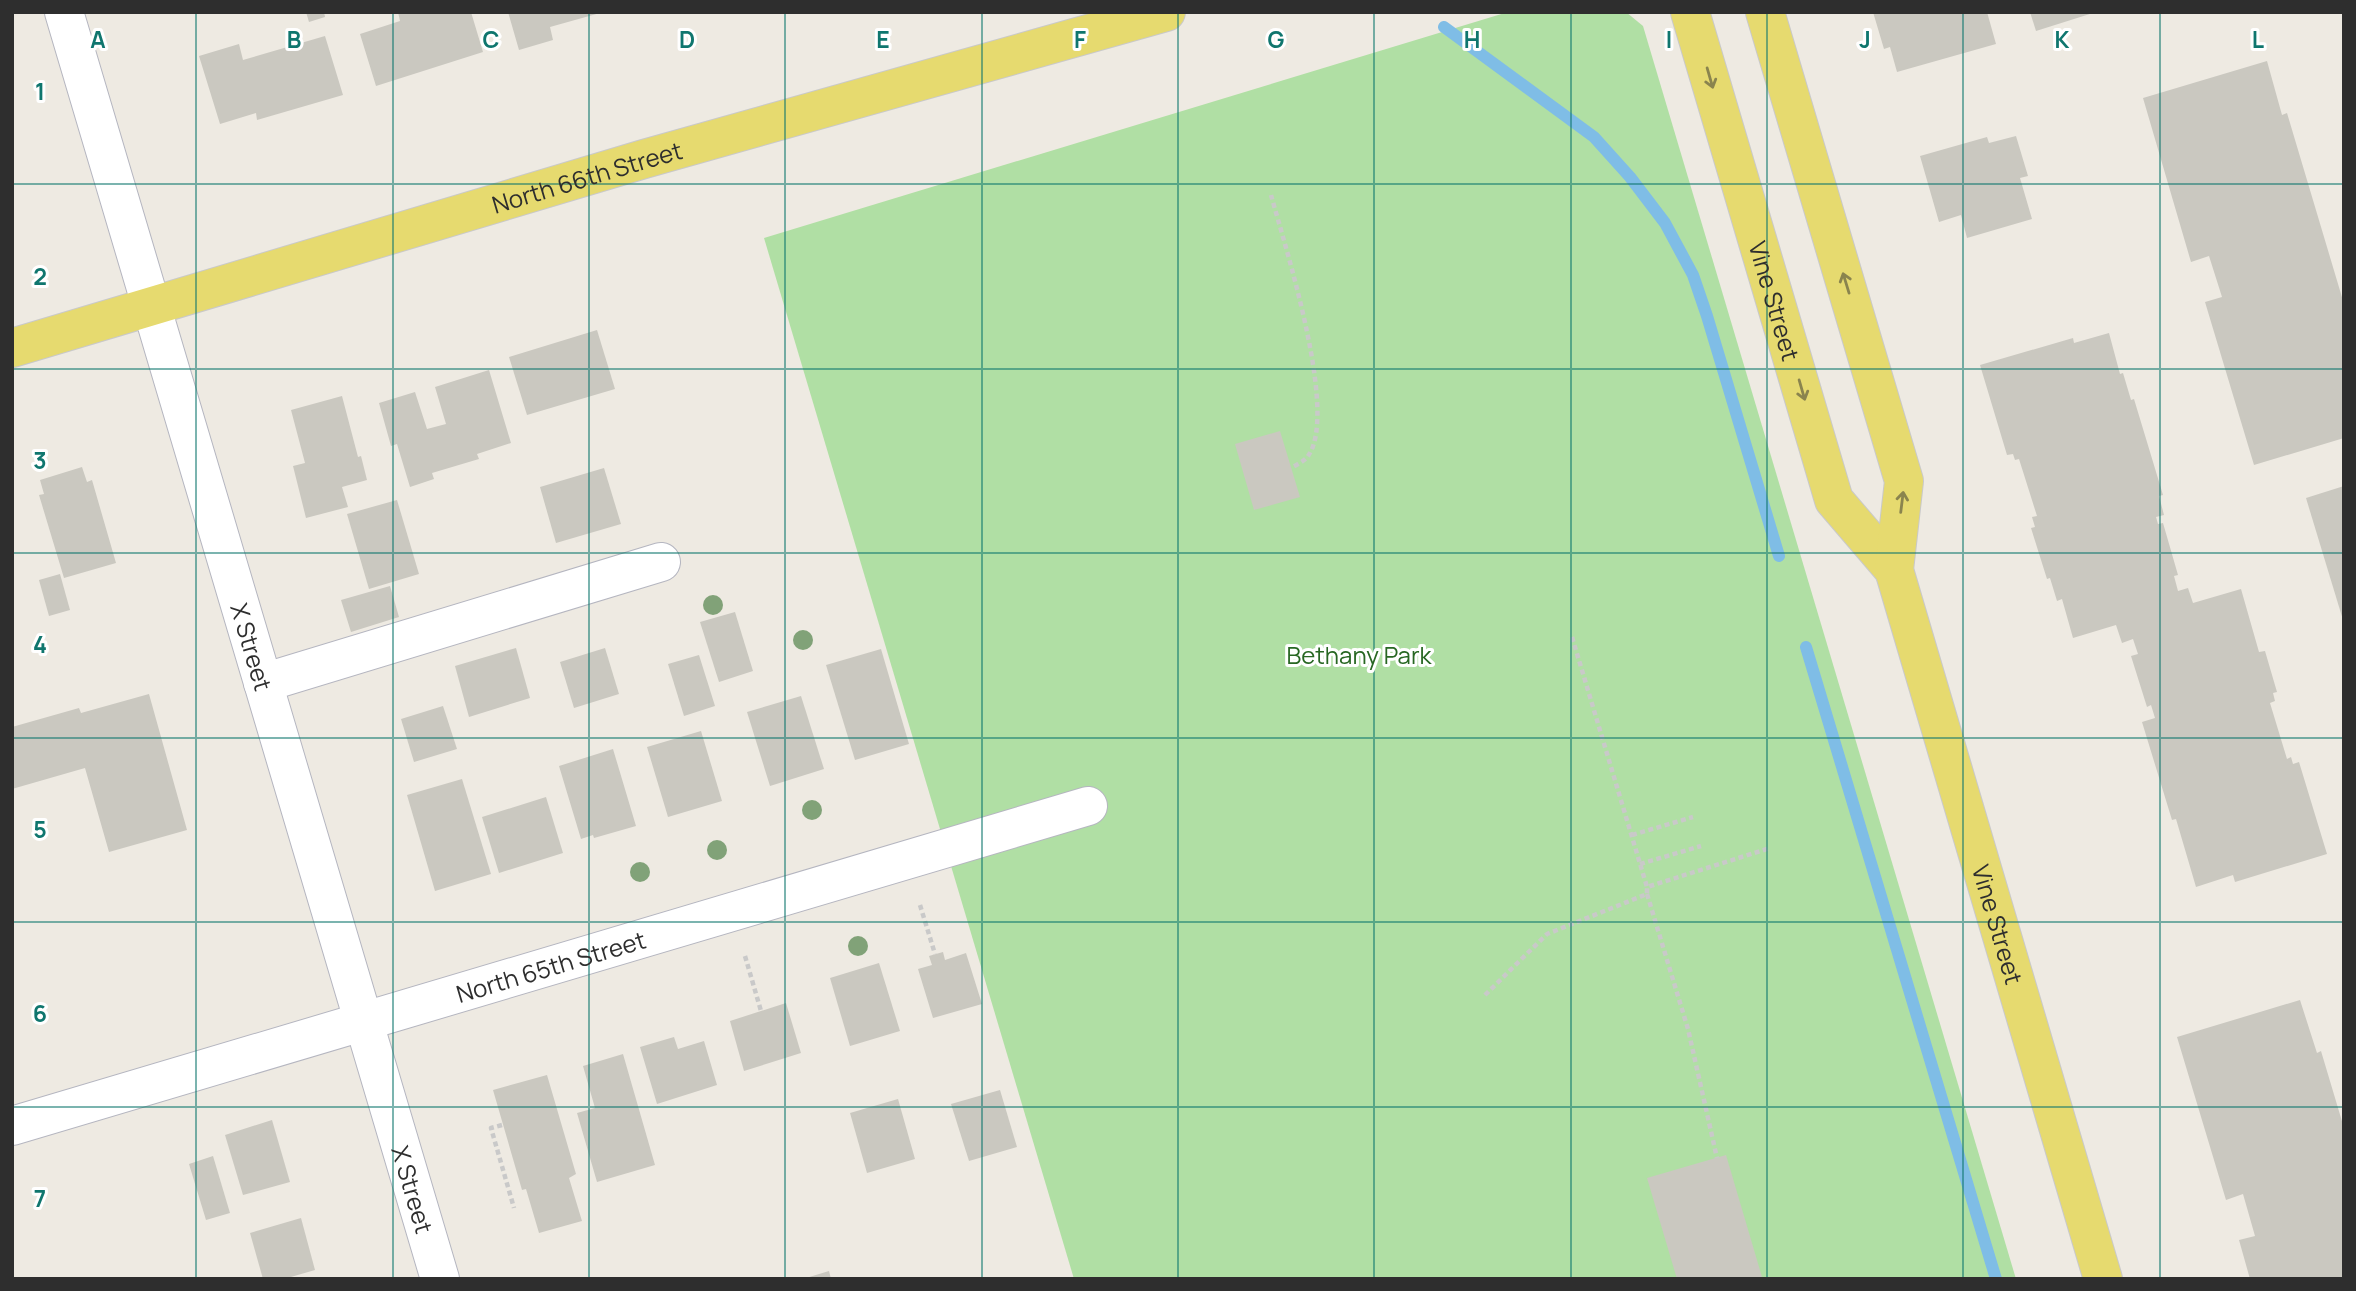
<svg xmlns="http://www.w3.org/2000/svg" width="2356" height="1291" font-family="Manrope,sans-serif">
<style>
.green{fill:#b0dfa4}
.lines{fill:none;stroke-linecap:round;stroke-linejoin:round}
.stream{stroke:#7fbde6;stroke-width:12}
.building{fill:#cac8c0}
.minor-casing{stroke:#b5b6c0;stroke-width:40}
.major-casing{stroke:#c9c9c9;stroke-width:40}
.path{stroke:#c9c9c9;stroke-width:4.5;stroke-dasharray:5 3.5;stroke-linecap:butt}
.minor{stroke:#fff;stroke-width:38}
.major{stroke:#e6da6f;stroke-width:38}
.tree{fill:#81a278}
.oneway{stroke:#8a844e}
.grid{fill:none;stroke:#0f766e;stroke-width:2;stroke-opacity:0.55}
.labels{text-anchor:middle;dominant-baseline:central;stroke-width:6;stroke-linejoin:round;paint-order:stroke}
.street-label{font-size:24px;fill:#2e2e2e;stroke:#fff}
.park-label{font-size:24px;fill:#276722;stroke:#fff}
.grid-label{font-size:23px;text-anchor:middle;font-weight:bold;fill:#0f766e;stroke:#fff;stroke-width:6;stroke-linejoin:round;paint-order:stroke}
</style>
<rect width="100%" height="100%" fill="#eeeae2"/>
<polygon class="green" points="1508,12 1626,12 1643,26 2016,1279 1074,1279 764,238"/>
<g class="lines">
<g class="stream">
<polyline points="1444,27 1594,137 1630,177 1665,223 1693,275 1707,316 1779,556"/>
<polyline points="1806,647 1996,1279"/>
</g>
</g>
<g class="building">
<polygon points="306,12 324,12 325,17 309,22"/>
<polygon points="398,12 471,12 483,52 376,86 360,34 400,21"/>
<polygon points="508,12 600,12 600,13 550,27 553,40 519,50"/>
<polygon points="1873,12 1987,12 1996,44 1897,72 1890,47 1884,49"/>
<polygon points="2030,12 2093,12 2093,13 2036,31"/>
<polygon points="325,36 343,95 257,120 256,113 220,124 199,56 239,44 243,60"/>
<polygon points="2267,61 2282,115 2287,113 2344,304 2344,438 2254,465 2205,302 2222,297 2209,256 2191,262 2143,98"/>
<polygon points="2016,136 2028,176 2020,178 2032,219 1967,238 1961,215 1939,222 1920,156 1987,137 1989,143"/>
<polygon points="597,330 615,389 527,415 509,357"/>
<polygon points="2109,333 2120,374 2123,373 2131,400 2134,399 2163,495 2159,496 2164,515 2156,517 2158,524 2163,523 2178,575 2174,576 2178,591 2188,588 2193,603 2241,589 2259,652 2265,651 2277,692 2273,693 2275,701 2270,703 2287,759 2291,757 2293,764 2299,762 2327,854 2235,882 2233,875 2196,887 2176,819 2172,820 2142,722 2155,718 2151,705 2147,707 2131,656 2138,654 2133,639 2122,643 2116,625 2073,638 2062,599 2057,601 2050,578 2047,579 2031,528 2035,527 2032,517 2037,516 2019,459 2015,460 2013,454 2007,455 1980,365 2073,338 2074,343"/>
<polygon points="489,370 511,443 477,454 479,459 432,473 434,479 410,487 397,444 391,446 379,403 415,392 427,429 446,424 435,387"/>
<polygon points="342,396 358,457 361,456 367,480 342,487 348,507 306,518 293,466 305,463 291,410"/>
<polygon points="1280,431 1300,497 1254,510 1235,444"/>
<polygon points="82,467 87,482 92,480 116,563 64,578 39,495 44,494 40,480"/>
<polygon points="604,468 621,524 556,543 540,487"/>
<polygon points="2344,486 2344,620 2343,620 2306,498"/>
<polygon points="397,500 419,574 369,589 347,514"/>
<polygon points="60,574 70,610 49,616 39,580"/>
<polygon points="390,586 399,617 351,632 341,600"/>
<polygon points="735,612 753,671 719,682 700,622"/>
<polygon points="516,648 530,698 469,717 455,666"/>
<polygon points="605,648 619,694 574,708 560,662"/>
<polygon points="881,649 909,744 855,760 826,665"/>
<polygon points="699,655 715,706 684,716 668,664"/>
<polygon points="149,694 187,830 109,852 85,768 12,789 12,727 79,708 81,713"/>
<polygon points="801,696 824,769 770,786 747,712"/>
<polygon points="443,706 457,749 414,762 401,719"/>
<polygon points="701,731 722,801 668,817 647,747"/>
<polygon points="613,749 636,826 594,838 593,835 581,839 559,766"/>
<polygon points="462,779 491,874 435,891 407,795"/>
<polygon points="546,797 563,853 499,873 482,817"/>
<polygon points="943,952 945,960 966,953 982,1004 933,1018 918,969 932,965 929,956"/>
<polygon points="879,963 900,1031 850,1046 830,978"/>
<polygon points="2300,1000 2317,1053 2321,1051 2344,1128 2344,1279 2250,1279 2239,1240 2255,1236 2243,1194 2226,1200 2177,1037"/>
<polygon points="786,1003 801,1053 744,1071 730,1021"/>
<polygon points="674,1037 678,1049 704,1041 717,1085 657,1104 640,1047"/>
<polygon points="623,1054 655,1165 597,1182 577,1113 595,1108 583,1066"/>
<polygon points="547,1075 576,1174 569,1178 582,1221 539,1233 526,1189 522,1190 493,1090"/>
<polygon points="1000,1090 1017,1147 969,1161 951,1104"/>
<polygon points="898,1099 915,1159 867,1173 850,1113"/>
<polygon points="272,1120 290,1182 243,1195 225,1135"/>
<polygon points="1726,1155 1762,1277 1755,1279 1677,1279 1647,1178"/>
<polygon points="213,1156 230,1213 206,1220 189,1164"/>
<polygon points="301,1218 315,1270 284,1279 263,1279 250,1233"/>
<polygon points="829,1271 831,1279 806,1279 806,1278"/>
</g>
<g class="lines">
<g class="minor-casing">
<g id="minor">
<path id="s1" d="M64,12L440,1279"/>
<polyline points="263,683 661,562"/>
<path id="s2" d="M12,1126L1088,806"/>
</g>
</g>
<g class="major-casing">
<g id="major">
<path id="s3" d="M1690,12L1834,500L1894,570"/>
<path id="s4" d="M1765,12L1904,481L1894,570L2103,1279"/>
<path id="s5" d="M12,348L644,159L1166,12"/>
</g>
</g>
<g class="path">
<path d="M1271,195C1285,246 1339,414 1308,456C1305,461 1296,465 1291,468"/>
<polyline points="1572,637 1647,887 1770,848"/>
<polyline points="1632,835 1693,817"/>
<polyline points="1640,864 1701,846"/>
<polyline points="1647,894 1688,1029 1717,1158"/>
<polyline points="920,905 935,954"/>
<polyline points="745,956 761,1011"/>
<polyline points="1485,995 1547,934 1647,894 1647,887"/>
<polyline points="502,1125 491,1128 514,1208"/>
</g>
<use href="#minor" class="minor"/>
<use href="#major" class="major"/>
</g>
<g class="tree">
<circle cx="713" cy="605" r="10"/>
<circle cx="803" cy="640" r="10"/>
<circle cx="812" cy="810" r="10"/>
<circle cx="717" cy="850" r="10"/>
<circle cx="640" cy="872" r="10"/>
<circle cx="858" cy="946" r="10"/>
</g>
<defs><path id="oneway-shaft" d="M-6 0H5M1.5-3L5.5 0L1.5 3" fill="none" stroke-width="1.6" stroke-linecap="round" stroke-linejoin="round" transform="scale(1.75)"/></defs>
<g class="oneway">
<use href="#oneway-shaft" transform="translate(1710 78) rotate(74)"/>
<use href="#oneway-shaft" transform="translate(1846 283) rotate(-107)"/>
<use href="#oneway-shaft" transform="translate(1802 390) rotate(74)"/>
<use href="#oneway-shaft" transform="translate(1902 502) rotate(-83)"/>
</g>
<path class="grid" d="M196,12V1279M393,12V1279M589,12V1279M785,12V1279M982,12V1279M1178,12V1279M1374,12V1279M1571,12V1279M1767,12V1279M1963,12V1279M2160,12V1279M12,184H2344M12,369H2344M12,553H2344M12,738H2344M12,922H2344M12,1107H2344"/>
<g class="labels">
<g class="street-label">
<text stroke="none"><textPath href="#s5" startOffset="600">North 66th Street</textPath></text>
<text stroke="none"><textPath href="#s3" startOffset="301">Vine Street</textPath></text>
<text stroke="none"><textPath href="#s1" startOffset="662">X Street</textPath></text>
<text stroke="none"><textPath href="#s4" startOffset="948">Vine Street</textPath></text>
<text stroke="none"><textPath href="#s2" startOffset="562">North 65th Street</textPath></text>
<text stroke="none"><textPath href="#s1" startOffset="1228">X Street</textPath></text>
</g>
<g class="park-label">
<text x="1359" y="654">Bethany Park</text>
</g>
</g>
<g class="grid-label">
<text x="98" y="48">A</text>
<text x="294" y="48">B</text>
<text x="491" y="48">C</text>
<text x="687" y="48">D</text>
<text x="883" y="48">E</text>
<text x="1080" y="48">F</text>
<text x="1276" y="48">G</text>
<text x="1472" y="48">H</text>
<text x="1669" y="48">I</text>
<text x="1865" y="48">J</text>
<text x="2062" y="48">K</text>
<text x="2258" y="48">L</text>
<text x="40" y="100">1</text>
<text x="40" y="285">2</text>
<text x="40" y="469">3</text>
<text x="40" y="653">4</text>
<text x="40" y="838">5</text>
<text x="40" y="1022">6</text>
<text x="40" y="1207">7</text>
</g>
<rect width="2356" height="1291" fill="none" stroke="#2e2e2e" stroke-width="28"/>
</svg>
